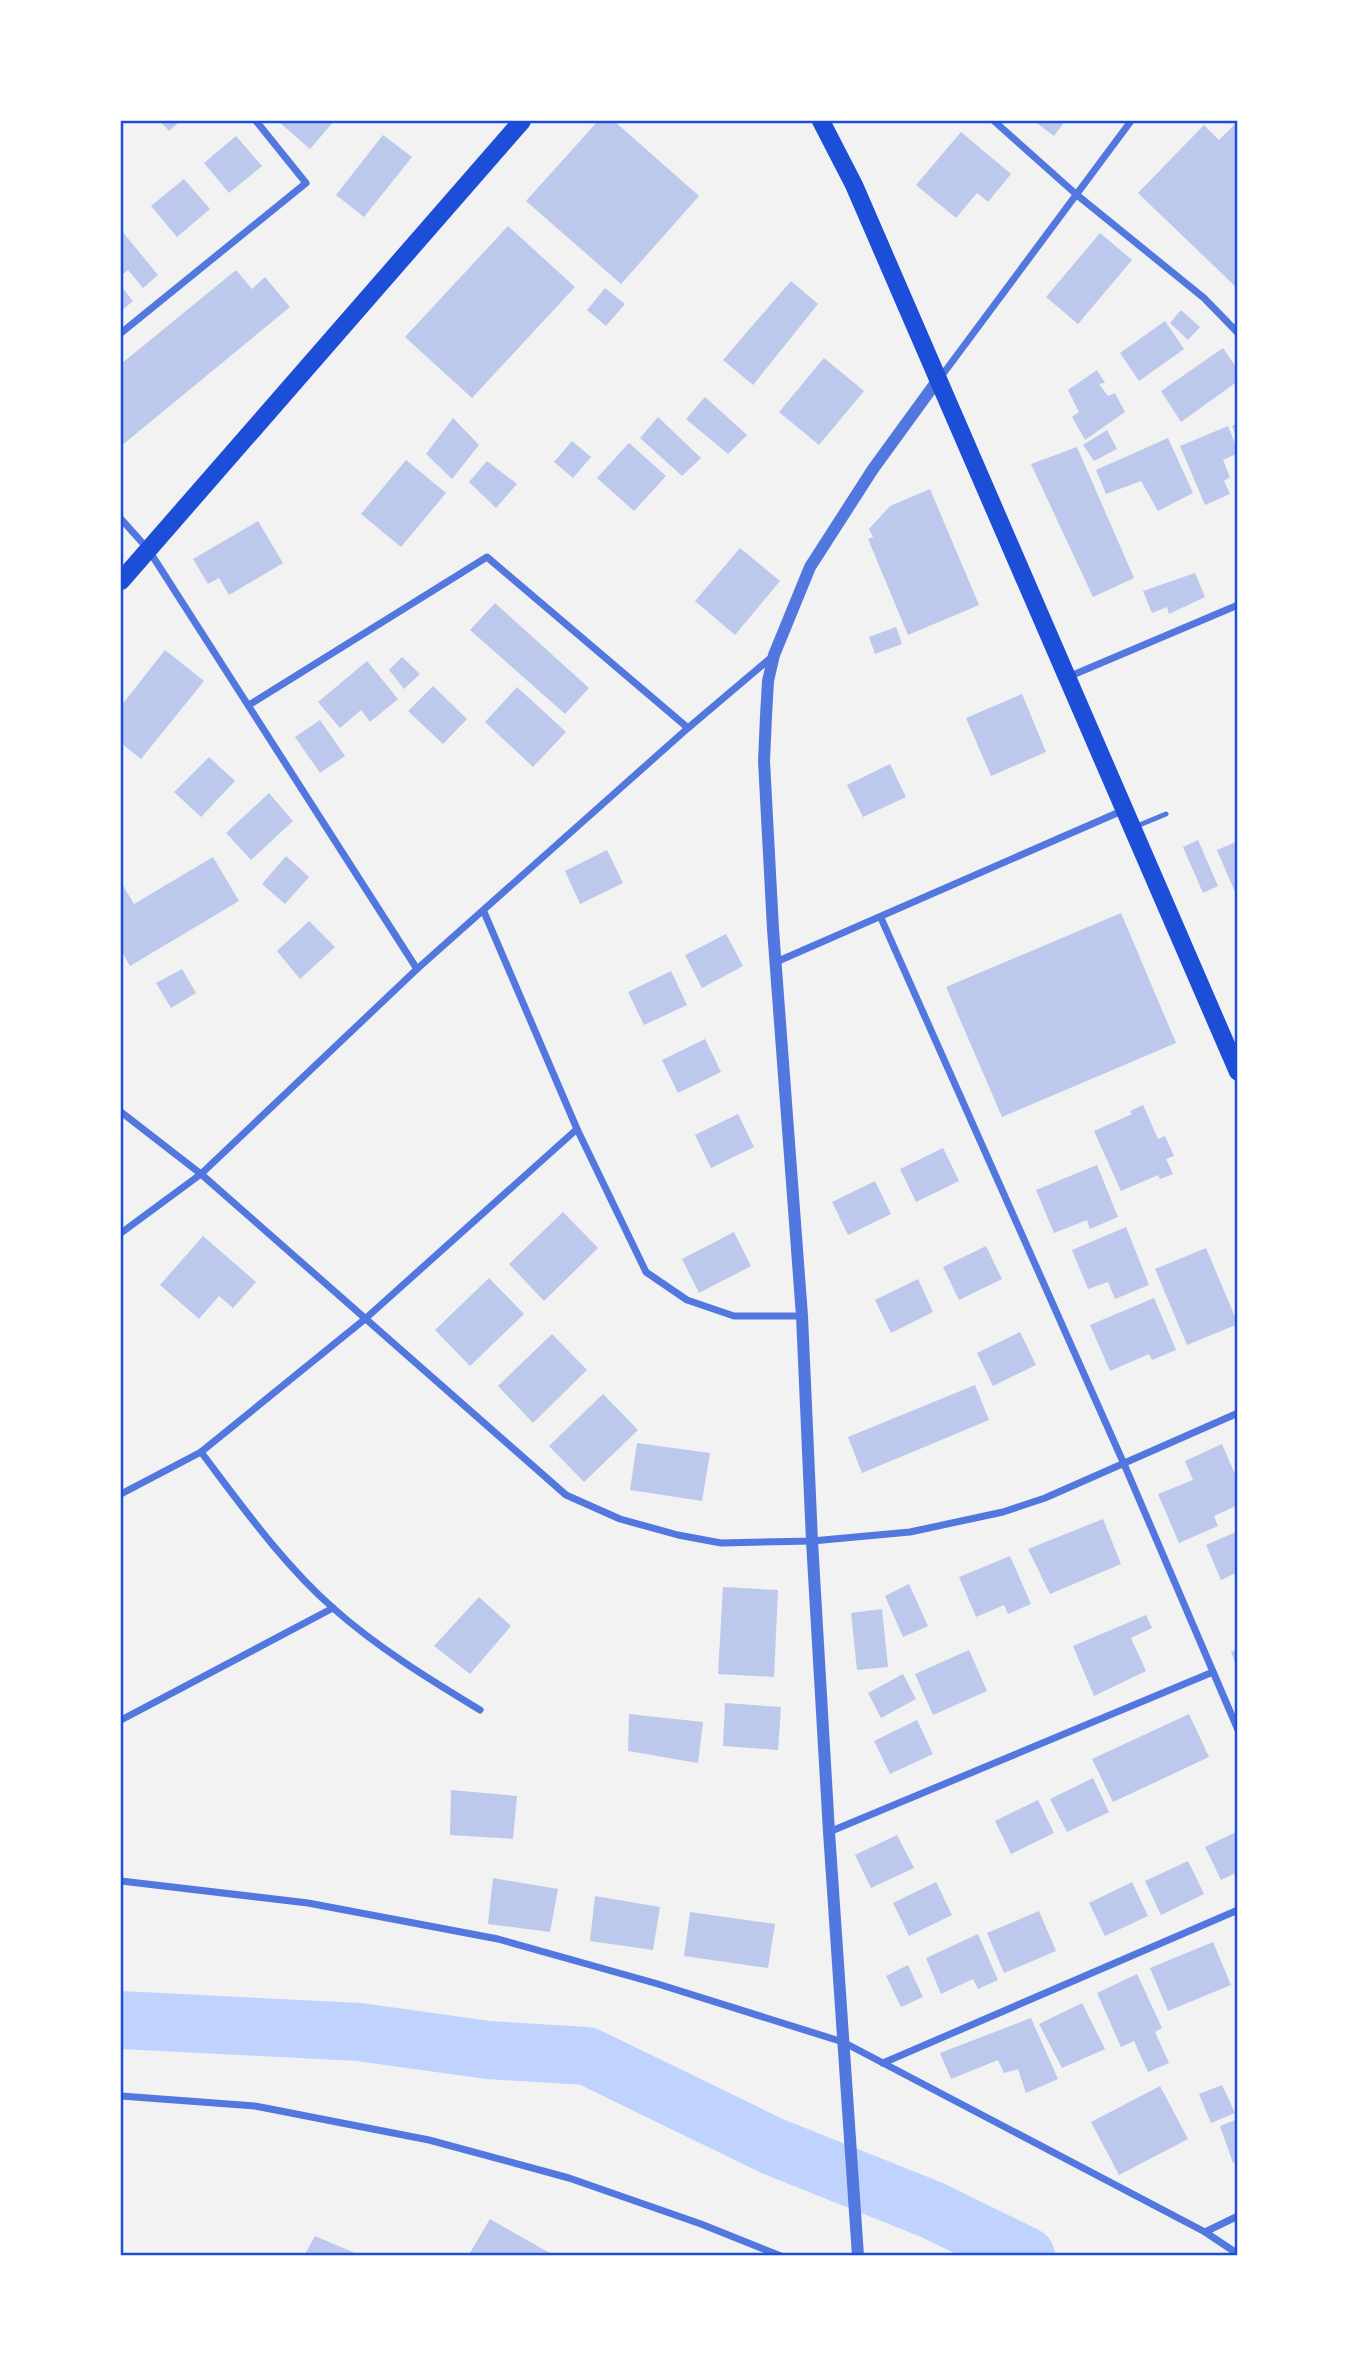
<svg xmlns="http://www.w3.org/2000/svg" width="1359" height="2377" font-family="Cabin,sans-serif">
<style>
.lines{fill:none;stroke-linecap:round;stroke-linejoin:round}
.river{stroke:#bfd3fe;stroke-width:58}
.building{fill:#bdc9ec}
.service{stroke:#5277de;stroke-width:5}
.minor{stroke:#5277de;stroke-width:7}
.tertiary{stroke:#5277de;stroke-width:12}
.primary{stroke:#1d4ed8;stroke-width:18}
.neatline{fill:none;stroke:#1d4ed8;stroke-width:2.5}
</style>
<rect width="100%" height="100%" fill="#f2f2f2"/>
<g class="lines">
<polyline class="river" points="121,2020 359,2032 488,2050 587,2056 772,2146 932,2210 1026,2256"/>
</g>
<g class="building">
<polygon points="160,121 180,121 169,131"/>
<polygon points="278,121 334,121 310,149"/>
<polygon points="598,121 614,121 699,196 621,284 526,201"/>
<polygon points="1034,121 1065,121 1054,136"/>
<polygon points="1238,121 1238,289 1138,193 1204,125 1219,140"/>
<polygon points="961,132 1011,174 988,202 977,193 956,218 916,185"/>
<polygon points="383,135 412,157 364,217 336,195"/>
<polygon points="236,136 262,166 229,193 204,163"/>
<polygon points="184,179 210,209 177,237 151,206"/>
<polygon points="508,226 575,287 472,398 405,337"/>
<polygon points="121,230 158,275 143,288 128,270 121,276"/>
<polygon points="1100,233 1132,260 1078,324 1046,297"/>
<polygon points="236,270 252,289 265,277 290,307 121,446 121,364"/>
<polygon points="791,281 818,304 753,385 723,360"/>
<polygon points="121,286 133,301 121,311"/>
<polygon points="605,288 625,304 606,326 587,310"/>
<polygon points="1181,310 1200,327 1188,340 1170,323"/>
<polygon points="1165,321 1184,349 1139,381 1120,353"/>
<polygon points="1223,348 1238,370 1238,381 1181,422 1161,391"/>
<polygon points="824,358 864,391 819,445 779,412"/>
<polygon points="1097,370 1105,383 1099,384 1108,396 1115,393 1125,412 1085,440 1072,417 1079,412 1068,390"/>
<polygon points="705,397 747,435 728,454 686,419"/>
<polygon points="658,417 701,458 682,476 640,438"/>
<polygon points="453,418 479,445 452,479 426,454"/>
<polygon points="1238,423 1238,440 1232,426"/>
<polygon points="1228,426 1238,451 1238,453 1223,460 1230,477 1224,481 1230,494 1205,505 1180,446"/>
<polygon points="1107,430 1117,449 1094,461 1083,445"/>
<polygon points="1168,438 1193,493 1158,511 1141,481 1106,494 1096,470"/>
<polygon points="572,441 591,457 573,478 554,462"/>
<polygon points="629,443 666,476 634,511 597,478"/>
<polygon points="1077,447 1134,578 1093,597 1031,464"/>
<polygon points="406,460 446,493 401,547 361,514"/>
<polygon points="487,461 517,484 496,508 469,482"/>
<polygon points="930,489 979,605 908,635 868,539 873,537 869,529 890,506"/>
<polygon points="258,521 283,563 229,595 219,578 208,584 193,559"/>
<polygon points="740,548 780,581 735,635 695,601"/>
<polygon points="1195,573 1205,597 1169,614 1167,607 1152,613 1143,591"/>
<polygon points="495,603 589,688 565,714 470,630"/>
<polygon points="896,627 902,644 875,654 869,637"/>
<polygon points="165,650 204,681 141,759 121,743 121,706"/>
<polygon points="402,657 420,674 404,689 389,670"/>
<polygon points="367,661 398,699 370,722 361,710 340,728 318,702"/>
<polygon points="433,686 467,719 443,744 408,711"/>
<polygon points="517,687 566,732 533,767 485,722"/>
<polygon points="1022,694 1046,752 991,776 966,718"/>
<polygon points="320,720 345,756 320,773 295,737"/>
<polygon points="209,757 235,781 201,817 174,792"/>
<polygon points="890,764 906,797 863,817 847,785"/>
<polygon points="269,793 293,821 251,860 226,833"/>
<polygon points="1198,840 1218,886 1203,893 1183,847"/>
<polygon points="1238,841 1238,899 1217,850"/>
<polygon points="607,850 623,883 580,904 565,871"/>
<polygon points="286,856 309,877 285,904 262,884"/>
<polygon points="213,857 239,901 130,966 121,950 121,882 134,904"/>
<polygon points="1121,913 1176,1043 1002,1117 946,987"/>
<polygon points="309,921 335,947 300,979 277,951"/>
<polygon points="726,934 743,966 702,988 685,955"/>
<polygon points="182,969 196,993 171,1008 156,983"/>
<polygon points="671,971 687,1005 644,1025 628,992"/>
<polygon points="705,1039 721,1072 678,1093 662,1060"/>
<polygon points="1143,1105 1158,1139 1165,1136 1174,1156 1166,1159 1173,1174 1160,1179 1158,1175 1121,1191 1094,1131 1132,1114 1130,1111"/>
<polygon points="738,1114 754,1147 711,1168 695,1135"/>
<polygon points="943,1148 959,1181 916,1202 900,1169"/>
<polygon points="1097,1165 1118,1217 1090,1229 1087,1220 1054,1233 1036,1190"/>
<polygon points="875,1181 891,1214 848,1235 832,1202"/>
<polygon points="563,1212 598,1248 544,1301 509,1264"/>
<polygon points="1126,1227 1149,1285 1115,1299 1108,1282 1088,1289 1072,1250"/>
<polygon points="734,1232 751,1266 699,1293 682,1259"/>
<polygon points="203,1236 256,1282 233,1308 219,1296 199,1319 160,1285"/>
<polygon points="986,1246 1002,1279 959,1300 943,1267"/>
<polygon points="1206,1248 1238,1324 1187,1345 1155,1269"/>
<polygon points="489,1278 524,1314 470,1366 435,1330"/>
<polygon points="918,1279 933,1312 891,1333 875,1300"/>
<polygon points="1154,1298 1176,1350 1152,1360 1149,1354 1110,1371 1090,1325"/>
<polygon points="1020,1332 1036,1365 993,1386 977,1353"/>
<polygon points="552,1334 587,1370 533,1423 498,1386"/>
<polygon points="975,1385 989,1420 862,1473 848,1437"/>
<polygon points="603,1394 638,1430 584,1482 549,1446"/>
<polygon points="637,1443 710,1453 702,1501 630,1490"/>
<polygon points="1222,1444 1238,1481 1238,1505 1214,1516 1218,1526 1179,1543 1158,1494 1193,1480 1185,1461"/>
<polygon points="1103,1519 1121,1564 1050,1594 1028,1549"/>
<polygon points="1238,1531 1238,1572 1221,1580 1206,1545"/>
<polygon points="1010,1556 1031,1604 1008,1614 1004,1605 976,1617 959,1577"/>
<polygon points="909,1584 928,1626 903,1637 885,1596"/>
<polygon points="723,1587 778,1590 774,1677 718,1674"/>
<polygon points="479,1597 511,1626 470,1674 434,1646"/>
<polygon points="882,1609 888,1667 857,1670 851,1613"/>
<polygon points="1146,1615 1152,1628 1131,1638 1146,1671 1094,1696 1073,1646"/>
<polygon points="1238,1649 1238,1671 1231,1652"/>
<polygon points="969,1650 987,1691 933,1715 915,1674"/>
<polygon points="903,1674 916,1699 881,1718 868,1693"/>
<polygon points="725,1703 781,1707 778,1750 723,1746"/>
<polygon points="629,1714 703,1722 698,1763 628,1751"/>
<polygon points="1189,1714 1209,1757 1113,1802 1092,1759"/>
<polygon points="917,1720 933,1754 890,1774 874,1741"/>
<polygon points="1093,1778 1109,1812 1067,1832 1050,1799"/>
<polygon points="451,1790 517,1796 513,1839 450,1835"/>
<polygon points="1038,1800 1054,1833 1011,1854 995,1821"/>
<polygon points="1238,1831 1238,1872 1221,1880 1205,1847"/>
<polygon points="897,1835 914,1868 871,1888 855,1855"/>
<polygon points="1188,1861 1204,1894 1161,1915 1145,1881"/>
<polygon points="493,1878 558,1889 550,1932 488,1924"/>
<polygon points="936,1882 952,1915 909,1936 893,1903"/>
<polygon points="1132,1882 1148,1916 1105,1936 1089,1903"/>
<polygon points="595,1896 660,1907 653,1950 590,1941"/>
<polygon points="1039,1911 1056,1951 1004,1973 987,1933"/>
<polygon points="690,1912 775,1924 768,1968 684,1956"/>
<polygon points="978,1934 998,1980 978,1989 973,1979 941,1994 926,1958"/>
<polygon points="1213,1942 1231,1985 1168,2011 1150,1968"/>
<polygon points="908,1965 923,1997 901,2007 886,1976"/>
<polygon points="1137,1974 1162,2028 1155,2032 1169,2063 1148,2072 1134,2041 1121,2047 1097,1993"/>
<polygon points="1082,2003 1105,2049 1062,2068 1039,2024"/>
<polygon points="1031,2018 1058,2079 1026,2093 1018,2069 1004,2073 998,2060 951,2079 940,2053"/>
<polygon points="1222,2085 1235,2113 1211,2123 1199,2094"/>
<polygon points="1160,2086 1188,2139 1119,2175 1091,2122"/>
<polygon points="1238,2119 1238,2161 1233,2163 1220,2126"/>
<polygon points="490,2219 555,2256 468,2256"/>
<polygon points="315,2236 362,2256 304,2256"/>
</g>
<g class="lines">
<polyline class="service" points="1137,826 1166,814"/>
<g class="minor">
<polyline points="994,121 1077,195 1204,298 1238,333"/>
<polyline points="121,333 306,183 256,121"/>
<polyline points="940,378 1131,121"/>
<polyline points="121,519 148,549 417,969"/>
<polyline points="1068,677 1238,605"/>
<polyline points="249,705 487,557 688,728"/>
<polyline points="484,912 577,1129 646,1272 687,1300 734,1316 802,1316"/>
<polyline points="881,918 1124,1464 1238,1730"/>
<polyline points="776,962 1124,810"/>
<polyline points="121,1112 201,1174 566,1495 620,1519 678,1535 721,1543 812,1541 910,1532 1003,1512 1045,1498 1238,1413"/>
<polyline points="121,1233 201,1174 417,969 688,728 773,656"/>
<path d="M201,1452C242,1506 282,1563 333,1608C378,1648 429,1679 480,1710"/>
<polyline points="121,1494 201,1452 365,1319 577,1129"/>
<polyline points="121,1720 333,1608"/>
<polyline points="829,1832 1213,1672"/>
<polyline points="121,1881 308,1903 498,1939 658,1984 843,2042 1205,2232 1238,2216"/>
<polyline points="883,2063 1238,1910"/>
<polyline points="121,2096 255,2106 429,2140 569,2178 701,2224 781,2256"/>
<polyline points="1205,2232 1238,2254"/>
</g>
<polyline class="tertiary" points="858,2256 829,1832 812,1541 802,1316 773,929 764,761 766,716 768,681 774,655 810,567 873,469 937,381"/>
<g class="primary">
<polyline points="821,121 854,185 1238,1072"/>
<polyline points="121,581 522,121"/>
</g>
</g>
<rect width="1359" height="2377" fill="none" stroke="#ffffff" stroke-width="245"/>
<rect x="122" y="122" width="1114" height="2132" class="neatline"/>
</svg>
